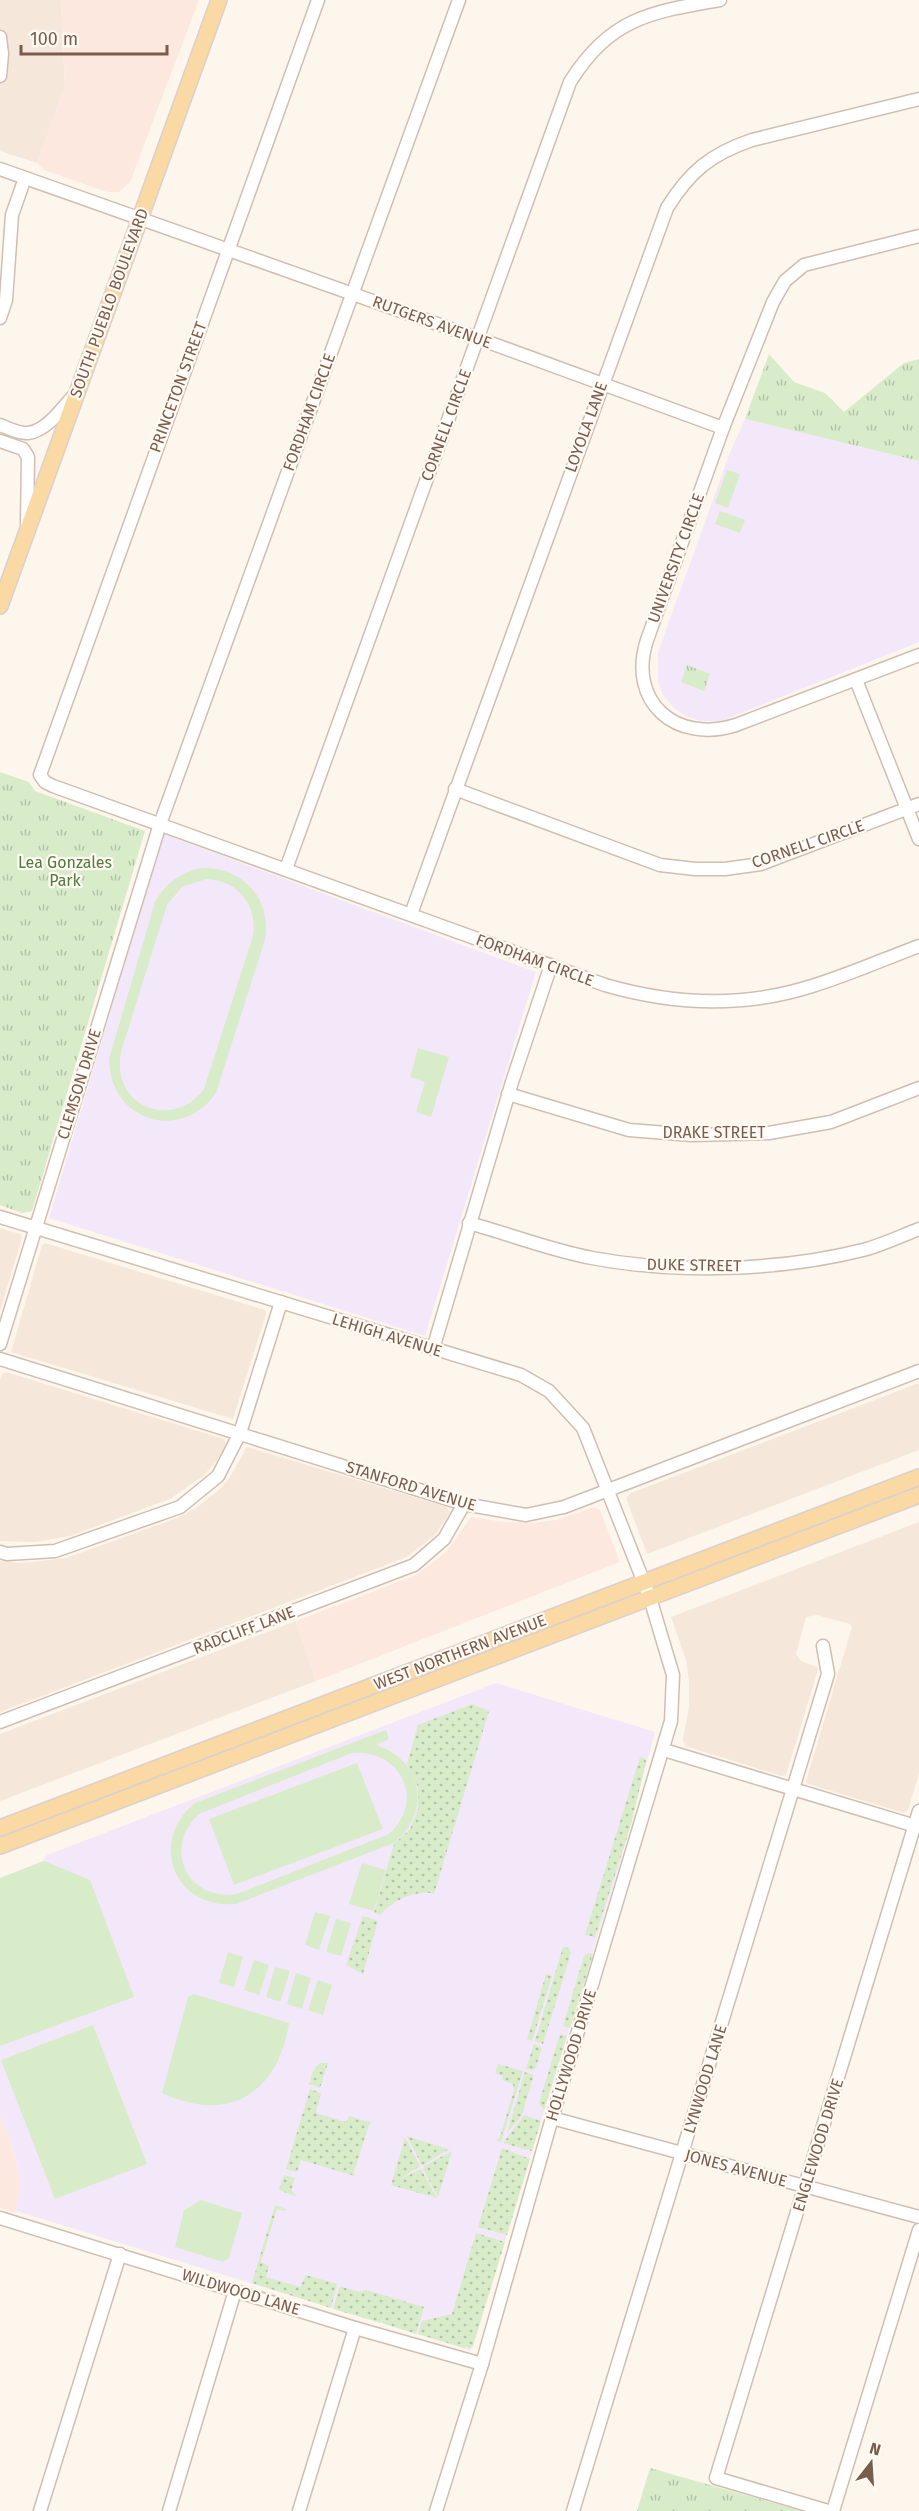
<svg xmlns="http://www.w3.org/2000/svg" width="919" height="2511" font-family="'Fira Sans',sans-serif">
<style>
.residential{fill:#f5e8da}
.commercial{fill:#fde8e0}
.education{fill:#f3e8fa}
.grass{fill:url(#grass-dots)}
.park{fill:url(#park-tufts)}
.pitch{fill:#d8ecc9;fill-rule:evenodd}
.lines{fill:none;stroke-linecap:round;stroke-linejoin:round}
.minor-casing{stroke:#d1beb0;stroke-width:15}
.major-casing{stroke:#dad1cd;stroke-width:18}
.minor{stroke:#fff;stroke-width:12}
.major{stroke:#fbd9a5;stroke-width:15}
.labels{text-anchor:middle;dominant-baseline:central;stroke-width:4.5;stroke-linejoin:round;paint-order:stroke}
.street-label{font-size:16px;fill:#7a5c4d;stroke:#fffaf3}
.park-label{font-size:16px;fill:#537a41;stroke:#fffaf3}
</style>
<defs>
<pattern id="grass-dots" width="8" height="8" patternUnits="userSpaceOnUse" patternTransform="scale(1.5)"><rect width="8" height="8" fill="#d8ecc9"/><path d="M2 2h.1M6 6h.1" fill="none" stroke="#b4c2a5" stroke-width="1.8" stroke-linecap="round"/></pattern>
<pattern id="park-tufts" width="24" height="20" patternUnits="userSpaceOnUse" patternTransform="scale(1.5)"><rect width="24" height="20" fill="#d8ecc9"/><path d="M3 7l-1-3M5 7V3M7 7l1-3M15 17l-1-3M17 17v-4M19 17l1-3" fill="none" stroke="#b4c2a5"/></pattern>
</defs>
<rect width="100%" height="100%" fill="#fdf6ec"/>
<g class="residential">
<polygon points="0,0 61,0 65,86 37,163 0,151"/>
<polygon points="0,1228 20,1234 22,1238 0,1311"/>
<polygon points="45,1243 265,1310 266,1314 233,1419 11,1352 42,1245"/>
<polygon points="6,1372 224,1439 226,1444 216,1462 203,1476 170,1499 70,1536 36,1542 0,1541 0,1380 2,1374"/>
<polygon points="919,1383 919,1450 647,1554 626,1498 631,1493"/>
<polygon points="247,1447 447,1507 450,1513 435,1535 407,1557 0,1712 0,1561 23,1563 66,1558 177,1518 196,1508 220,1489 230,1477"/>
<polygon points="919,1522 919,1774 908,1810 904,1813 808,1784 806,1781 852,1627 850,1624 817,1615 806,1617 796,1654 801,1661 817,1667 818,1670 786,1775 782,1776 685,1746 683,1739 689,1707 689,1681 686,1660 671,1617"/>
<polygon points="296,1621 316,1681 0,1801 0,1734"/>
</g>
<g class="commercial">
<polygon points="61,0 199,0 130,182 119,192 107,192 44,170 37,163 65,86"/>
<polygon points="594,1507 600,1510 620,1562 316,1681 296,1621 418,1574 447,1551 471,1517 505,1522 533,1523 556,1520"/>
<polygon points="0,2116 15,2154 20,2184 16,2213 0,2208"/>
</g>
<g class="education">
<polygon points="745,419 919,461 919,642 721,721 700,721 686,716 674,708 663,695 658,682 658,652 731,450"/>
<polygon points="163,834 536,972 425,1336 49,1218"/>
<polygon points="496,1683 655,1732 619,1866 472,2348 469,2350 16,2211 20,2184 15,2154 0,2116 0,1878 43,1861 47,1855"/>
</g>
<g class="grass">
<path d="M472,1704L489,1711L434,1894C418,1889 390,1901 381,1915L374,1913L394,1844L410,1829L418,1809V1787L407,1764L418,1725Z"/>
<polygon points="640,1757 645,1758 646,1762 631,1825 595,1937 585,1935"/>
<polygon points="363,1916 378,1921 363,1974 346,1965"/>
<polygon points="563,1947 569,1948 571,1953 543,2044 535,2041"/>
<polygon points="588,1953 593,1954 570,2028 563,2026 584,1956"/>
<polygon points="546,1974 552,1976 532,2041 527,2039"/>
<polygon points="560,2034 567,2036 544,2110 539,2103"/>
<polygon points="534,2044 542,2048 535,2070 526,2069"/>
<polygon points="320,2063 328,2063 320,2088 309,2084 313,2071"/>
<polygon points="498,2064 523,2071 501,2142 496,2141 500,2137 514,2090 513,2084 502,2080 503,2076 495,2073"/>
<polygon points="525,2072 534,2075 522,2115 507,2133"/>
<polygon points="310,2089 321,2093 316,2113 346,2122 349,2116 372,2123 369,2125 354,2172 355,2176 301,2160 297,2172 286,2169"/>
<polygon points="524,2115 541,2121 532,2151 503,2143"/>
<polygon points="407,2136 448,2149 451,2148 423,2165 421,2164"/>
<polygon points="405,2137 420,2166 399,2180 421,2169 437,2198 391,2185"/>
<polygon points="502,2148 530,2159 507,2235 478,2227"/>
<polygon points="452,2151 438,2197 423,2169 424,2166"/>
<polygon points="284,2175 295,2178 291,2190 297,2197 279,2190"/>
<polygon points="275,2205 286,2209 284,2211 277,2209 261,2262 269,2266 266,2277 300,2287 306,2275 337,2284 331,2308 252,2283"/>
<polygon points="476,2233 505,2242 473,2346 469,2349 466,2346 464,2348 418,2334 422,2321 452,2314"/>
<polygon points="342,2287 360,2292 366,2290 424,2307 416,2334 382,2323 384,2315 381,2323 333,2309 339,2288"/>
</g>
<g class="park">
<polygon points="769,354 794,382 825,393 844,412 904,363 919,359 919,461 745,419"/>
<polygon points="687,665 710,674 704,691 681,682"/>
<polygon points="0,772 29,782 35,791 145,831 32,1211 22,1213 0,1205"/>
<polygon points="650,2468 802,2511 637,2511"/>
</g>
<g class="pitch">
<polygon points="727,470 740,474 728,508 715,503"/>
<polygon points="720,511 745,520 740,533 715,524"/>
<path d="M200,868C242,866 272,898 265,940L216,1093C180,1144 109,1120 109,1059L155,902C165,883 180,873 200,868ZM206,879C237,880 258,904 253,936L204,1089C172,1132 110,1105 121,1052L167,905L182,887Z"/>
<polygon points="418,1048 449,1057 431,1117 416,1112 425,1082 410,1077"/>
<path d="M386,1730L389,1739L376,1745C423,1760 432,1812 394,1843L236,1904C175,1910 147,1842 195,1803ZM352,1753C401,1749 426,1801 389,1834L237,1894C187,1901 162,1848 199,1814Z"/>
<polygon points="357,1763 383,1829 234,1885 209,1819"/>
<polygon points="44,1861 90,1880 134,1997 0,2046 0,1878"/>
<polygon points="362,1863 386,1870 374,1911 349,1904"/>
<polygon points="315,1912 330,1916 319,1950 305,1945"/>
<polygon points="336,1919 351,1923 341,1956 326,1952"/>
<polygon points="228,1952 243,1957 234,1987 219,1983"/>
<polygon points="254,1960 269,1965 259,1995 244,1990"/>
<polygon points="275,1967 290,1971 280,2002 266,1997"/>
<polygon points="296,1973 311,1978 302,2009 287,2004"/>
<polygon points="318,1980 332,1985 323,2015 308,2010"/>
<path d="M194,1994L289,2023C278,2094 228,2124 162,2093L188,1997Z"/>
<polygon points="93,2025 147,2164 55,2199 1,2060"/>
<polygon points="201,2200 242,2213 229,2258 223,2262 175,2247 184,2210"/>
</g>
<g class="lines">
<g class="minor-casing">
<g id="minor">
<path d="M318,0L40,775L45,782L53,786L605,985C674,1005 743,1008 812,986C848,975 884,959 919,946"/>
<polyline points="0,37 2,54 0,76"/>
<polyline points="0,169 477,338 723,428"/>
<path d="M919,236L804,265L785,281L773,302L723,428L647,640C627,702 676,744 736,725L919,655"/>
<polyline points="0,318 6,300 12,215 25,178"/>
<path d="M0,425C8,428 19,434 28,433C47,431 64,406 76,393"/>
<polyline points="0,441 23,449 28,457 27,524"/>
<polyline points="856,680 919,839"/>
<polyline points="455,789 660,865 695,869 725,869 761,864 919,804"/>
<path d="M286,869L570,82C610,18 650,12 720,0"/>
<path d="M411,914L667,208C690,171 711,154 752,140L919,99"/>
<polyline points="508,1094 629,1130 692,1135 769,1133 831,1122 919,1088"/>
<polyline points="0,1217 521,1375 549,1391 583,1428 650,1598 673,1675 671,1721 552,2118 482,2364 436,2511"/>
<path d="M469,1223C509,1234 550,1250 592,1258C677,1274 779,1271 863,1250C882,1245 901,1236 919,1229"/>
<polyline points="0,1344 160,824 459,0"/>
<polyline points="433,1349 512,1082 551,965"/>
<polyline points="0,1359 464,1504 526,1515 564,1507 919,1371"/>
<polyline points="0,1552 7,1554 55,1551 180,1507 218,1476 240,1433 281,1302"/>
<polyline points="0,1722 414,1565 444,1539 464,1504"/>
<polyline points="664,1750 919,1827"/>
<polyline points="552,2118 919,2217"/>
<polyline points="0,2218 355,2328 482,2364"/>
<polyline points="40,2511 120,2254"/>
<polyline points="169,2511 235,2291"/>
<polyline points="299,2511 355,2328"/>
<polyline points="573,2511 828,1674 823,1646"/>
<polyline points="828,2511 716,2478 919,1811"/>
<polyline points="833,2511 919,2230"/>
</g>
</g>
<g class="major-casing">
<g id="major">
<polyline points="0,606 219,0"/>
<polyline points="0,1828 919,1477"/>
<polyline points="0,1846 919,1495"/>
</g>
</g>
<use href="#minor" class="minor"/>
<use href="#major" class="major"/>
</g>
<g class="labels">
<g class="street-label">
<text transform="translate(109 303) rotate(-70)">SOUTH PUEBLO BOULEVARD</text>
<text transform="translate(432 322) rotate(20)">RUTGERS AVENUE</text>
<text transform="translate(178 387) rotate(-70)">PRINCETON STREET</text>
<text transform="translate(309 412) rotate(-70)">FORDHAM CIRCLE</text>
<text transform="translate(446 425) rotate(-70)">CORNELL CIRCLE</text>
<text transform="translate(586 427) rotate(-70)">LOYOLA LANE</text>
<text transform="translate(676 558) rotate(-70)">UNIVERSITY CIRCLE</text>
<text transform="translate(808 844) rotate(-19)">CORNELL CIRCLE</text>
<text transform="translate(535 960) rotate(20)">FORDHAM CIRCLE</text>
<text transform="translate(79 1084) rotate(-73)">CLEMSON DRIVE</text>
<text x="714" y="1132">DRAKE STREET</text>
<text transform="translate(694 1265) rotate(1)">DUKE STREET</text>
<text transform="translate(387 1335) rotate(17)">LEHIGH AVENUE</text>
<text transform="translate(411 1486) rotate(17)">STANFORD AVENUE</text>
<text transform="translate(244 1630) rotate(-21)">RADCLIFF LANE</text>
<text transform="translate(460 1652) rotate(-21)">WEST NORTHERN AVENUE</text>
<text transform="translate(571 2055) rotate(-73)">HOLLYWOOD DRIVE</text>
<text transform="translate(705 2079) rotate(-73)">LYNWOOD LANE</text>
<text transform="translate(818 2145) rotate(-73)">ENGLEWOOD DRIVE</text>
<text transform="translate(736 2168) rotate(15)">JONES AVENUE</text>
<text transform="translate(241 2292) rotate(17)">WILDWOOD LANE</text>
</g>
<g class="park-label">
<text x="65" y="862">Lea Gonzales<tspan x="65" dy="18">Park</tspan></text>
</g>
</g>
<g transform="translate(871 2463) rotate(17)" stroke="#fffaf3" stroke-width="4.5" paint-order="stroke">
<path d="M0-4.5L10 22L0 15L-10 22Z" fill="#7a5c4d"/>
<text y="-9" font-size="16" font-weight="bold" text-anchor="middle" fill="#7a5c4d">N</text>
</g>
<path d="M21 45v9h146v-9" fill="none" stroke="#7a5c4d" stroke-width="3"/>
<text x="30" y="45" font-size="18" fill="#7a5c4d" stroke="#fffaf3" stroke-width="4.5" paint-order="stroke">100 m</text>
</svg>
